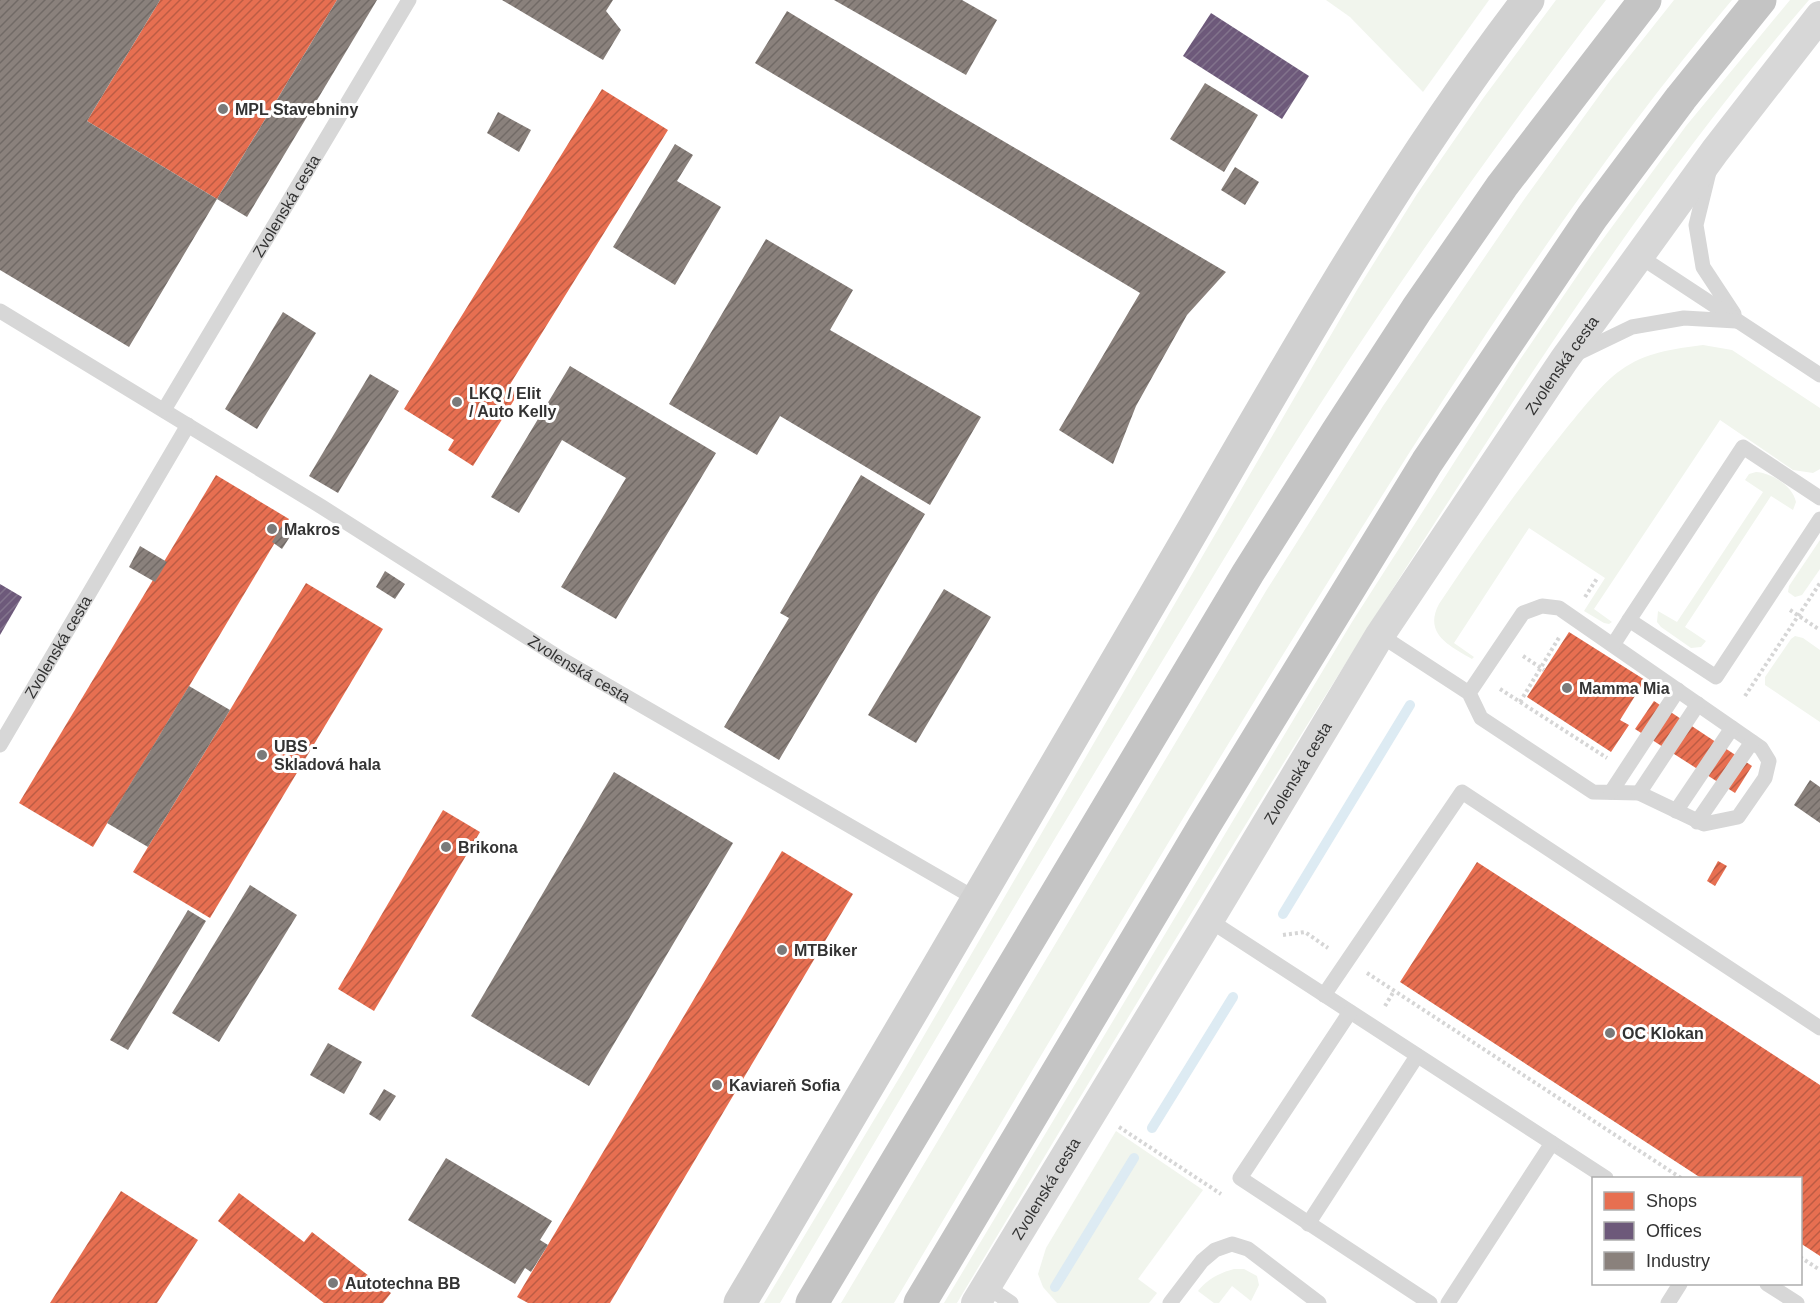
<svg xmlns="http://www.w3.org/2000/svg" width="1820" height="1303" font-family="Helvetica,sans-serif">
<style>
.grass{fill:#f1f5ed}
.shops{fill:url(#shops-hatch)}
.offices{fill:url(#offices-hatch)}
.industry{fill:url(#industry-hatch)}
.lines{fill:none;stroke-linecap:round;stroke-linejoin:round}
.stream{stroke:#ddebf3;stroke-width:10}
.path{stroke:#d6d6d6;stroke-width:4;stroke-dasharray:3 3;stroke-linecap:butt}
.service{stroke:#d7d7d7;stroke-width:15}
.minor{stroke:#d7d7d7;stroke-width:30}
.secondary{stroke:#d0d0d0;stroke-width:33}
.motorway{stroke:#c4c4c4;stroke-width:33}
.poi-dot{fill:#7a7a7a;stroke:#fff;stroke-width:2}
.labels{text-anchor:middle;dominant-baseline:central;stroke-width:6;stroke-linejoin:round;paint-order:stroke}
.poi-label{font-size:16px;font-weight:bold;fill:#333;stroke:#fff;text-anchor:start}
.street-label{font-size:16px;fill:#333;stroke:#fff}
</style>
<defs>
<pattern id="shops-hatch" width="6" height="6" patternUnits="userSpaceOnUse" patternTransform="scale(1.5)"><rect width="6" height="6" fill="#e76f51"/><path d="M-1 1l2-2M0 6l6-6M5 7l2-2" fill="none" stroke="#bc5c44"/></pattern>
<pattern id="offices-hatch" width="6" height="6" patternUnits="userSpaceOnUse" patternTransform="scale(1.5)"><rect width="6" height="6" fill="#6d597a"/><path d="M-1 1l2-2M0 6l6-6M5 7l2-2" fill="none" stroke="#82738c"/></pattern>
<pattern id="industry-hatch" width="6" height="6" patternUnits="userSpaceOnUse" patternTransform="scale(1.5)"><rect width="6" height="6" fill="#8a817c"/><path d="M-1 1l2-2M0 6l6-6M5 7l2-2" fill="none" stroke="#716a66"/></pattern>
</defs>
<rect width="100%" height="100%" fill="#fff"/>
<g class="grass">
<polygon points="1326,0 1489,0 1423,92 1350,17"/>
<path d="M1556,0H1606C1508,127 1415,258 1328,392C1266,487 1208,586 1149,683C1024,888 902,1096 780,1303H764L904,1070L1357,290L1417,194L1484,97Z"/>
<path d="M1674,0H1732C1593,164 1476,347 1361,529C1201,784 1048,1044 894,1303H841L1266,591L1383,406L1523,201L1609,82Z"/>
<path d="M1790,0H1809C1665,166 1545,350 1427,535C1265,788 1111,1045 957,1303H944L1352,622L1519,361L1592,254L1686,126Z"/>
<path d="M1703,345L1732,350L1820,408V469L1813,473L1793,470L1720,420L1594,609L1612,622L1609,624L1604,623L1584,611L1605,578L1529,528L1454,643L1474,657L1472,659C1450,646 1423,634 1439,604C1478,545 1520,486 1565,430C1580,412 1602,383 1621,370C1646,352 1673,349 1703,345Z"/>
<path d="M1756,472C1772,473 1793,486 1796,502L1793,510L1771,496L1685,627L1706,641L1701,647L1691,648L1661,627L1657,622L1658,611L1677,622L1763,492L1745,480L1749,474Z"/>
<polygon points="1820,540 1820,569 1802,595 1795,597 1788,592 1789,586"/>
<polygon points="1795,636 1803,638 1820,650 1820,722 1765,685 1765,677 1791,639"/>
<polygon points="1116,1131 1203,1190 1138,1279 1157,1293 1149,1303 1057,1303 1043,1287 1038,1274 1046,1248"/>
<path d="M1234,1269H1244L1257,1276L1259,1285L1251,1301L1232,1286L1219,1303H1214L1198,1291C1208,1279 1219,1273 1234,1269Z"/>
</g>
<g class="shops">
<polygon points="160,0 337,0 217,199 87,121"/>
<polygon points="602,89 668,130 509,386 519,392 473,466 448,450 454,440 404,409"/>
<polygon points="216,475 289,519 93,847 19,803"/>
<polygon points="306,583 383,629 210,918 133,872"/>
<polygon points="1569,632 1645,680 1620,720 1629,725 1611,752 1527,697"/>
<polygon points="1654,701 1752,766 1735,793 1635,729"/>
<polygon points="443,810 480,832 374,1011 338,989"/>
<polygon points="782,851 853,894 610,1303 528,1303 517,1297"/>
<polygon points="1718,861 1727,866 1715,886 1707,881"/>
<polygon points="1477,862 1820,1085 1820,1256 1800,1243 1800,1178 1701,1178 1400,982"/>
<polygon points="121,1191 198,1240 157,1303 50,1303"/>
<polygon points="239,1193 304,1242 312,1232 391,1293 383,1303 324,1303 218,1221"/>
</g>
<g class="offices">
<polygon points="1211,13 1309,76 1282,119 1183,56"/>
<polygon points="0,584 22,597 0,635"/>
</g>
<g class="industry">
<polygon points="0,0 160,0 87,121 217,199 129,347 0,270"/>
<polygon points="337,0 377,0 247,217 217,199"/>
<polygon points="502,0 613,0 606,11 621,30 603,60"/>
<polygon points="834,0 962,0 997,20 966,75"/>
<polygon points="787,11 942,105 1226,272 1187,315 1136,406 1113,464 1059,430 1140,293 755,63"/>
<polygon points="1205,83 1258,115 1224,172 1170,139"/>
<polygon points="498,112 531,130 519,152 487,133"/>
<polygon points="675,144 693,155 677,181 721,207 675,285 613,247"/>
<polygon points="1235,167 1259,182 1245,205 1221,190"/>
<polygon points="766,239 853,290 830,330 981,417 930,505 780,416 757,455 669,404"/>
<polygon points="283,312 316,333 257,429 225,409"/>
<polygon points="570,366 716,453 616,619 561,587 626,478 562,440 519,513 491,497"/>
<polygon points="370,374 399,391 338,493 309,476"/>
<polygon points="861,475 925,514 779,760 724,727 789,618 780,613"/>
<polygon points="284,522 295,529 282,549 272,542"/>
<polygon points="140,546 167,562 155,582 129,567"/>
<polygon points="385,571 405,584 395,599 376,587"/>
<polygon points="944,589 991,617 916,743 868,715"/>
<polygon points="189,686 230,710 148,847 107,823"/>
<polygon points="614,772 733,843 589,1086 471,1016"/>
<polygon points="1810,780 1820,787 1820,823 1794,805"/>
<polygon points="250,885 297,915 219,1042 172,1013"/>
<polygon points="188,910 206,921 128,1050 110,1040"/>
<polygon points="328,1043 362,1062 344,1094 310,1075"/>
<polygon points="384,1089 396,1096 380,1121 369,1114"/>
<polygon points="446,1158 552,1221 540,1240 548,1245 531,1272 525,1268 515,1284 408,1220"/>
</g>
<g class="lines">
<g class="stream">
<polyline points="1283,914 1410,705"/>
<polyline points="1152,1128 1233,997"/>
<polyline points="1055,1287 1134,1158"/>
</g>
<g class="path">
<polyline points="1585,597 1598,577"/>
<polyline points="1790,610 1820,630"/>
<polyline points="1523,656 1544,670"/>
<polyline points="1500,689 1607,758"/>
<polyline points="1745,696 1820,583"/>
<polyline points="1520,702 1560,636"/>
<polyline points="1283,935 1305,932 1328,948"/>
<polyline points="1367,973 1681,1178"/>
<polyline points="1385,1006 1394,991"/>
<polyline points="1119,1127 1221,1194"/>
<polyline points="1800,1257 1820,1270"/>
</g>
<g class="service">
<polyline points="1709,172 1696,225 1703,267 1734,314"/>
<polyline points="1639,256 1820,375"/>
<path id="s1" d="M0,311L322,507L563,660L978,900"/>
<polyline points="1576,354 1632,327 1684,318 1736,321"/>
<path id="s2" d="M164,410L409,0"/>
<polyline points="1820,498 1743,447 1629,620 1716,677 1820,519"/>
<polyline points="1380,635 1469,693 1481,718 1593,792 1639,793 1704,824 1738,817 1765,778 1769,761 1761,748 1559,608 1542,606 1523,613 1469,693"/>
<polyline points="1613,645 1629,620"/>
<path id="s3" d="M0,745L188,425"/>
<polyline points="1611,792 1678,690"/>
<polyline points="1639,793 1698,704"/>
<polyline points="1676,811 1732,728"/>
<polyline points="1697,822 1752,742"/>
<polyline points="1209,920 1606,1178"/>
<polyline points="1324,995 1462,792 1820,1028"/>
<polyline points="1350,1012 1240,1178 1430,1303"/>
<polyline points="1308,1224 1417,1056"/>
<polyline points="1767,1284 1797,1303"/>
<polyline points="986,1286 1011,1303"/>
<polyline points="1170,1303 1202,1261 1215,1250 1232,1244 1248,1249 1319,1303"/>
<polyline points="1448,1303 1552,1143"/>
<polyline points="1668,1303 1680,1284"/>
</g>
<path class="minor" id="s4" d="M976,1303L1209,920L1380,635L1564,360L1715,151L1820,16"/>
<path class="secondary" d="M740,1303C880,1066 1020,828 1158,590C1275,389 1386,185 1528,0"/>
<g class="motorway">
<polyline points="812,1303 1248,573 1337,432 1417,309 1502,186 1645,0"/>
<polyline points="920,1303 1204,826 1427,462 1592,217 1681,98 1760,0"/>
</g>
</g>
<g class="poi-dot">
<circle cx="223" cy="109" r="6"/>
<circle cx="457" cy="402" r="6"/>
<circle cx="272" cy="529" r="6"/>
<circle cx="1567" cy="688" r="6"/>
<circle cx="262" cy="755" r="6"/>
<circle cx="446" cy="847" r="6"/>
<circle cx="782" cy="950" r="6"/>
<circle cx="1610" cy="1033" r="6"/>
<circle cx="717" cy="1085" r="6"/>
<circle cx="333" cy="1283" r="6"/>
</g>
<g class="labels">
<g class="poi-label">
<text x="235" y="109">MPL Stavebniny</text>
<text x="469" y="393">LKQ / Elit<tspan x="469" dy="18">/ Auto Kelly</tspan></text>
<text x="284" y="529">Makros</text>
<text x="1579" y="688">Mamma Mia</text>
<text x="274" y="746">UBS -<tspan x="274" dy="18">Skladová hala</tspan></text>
<text x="458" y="847">Brikona</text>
<text x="794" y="950">MTBiker</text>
<text x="1622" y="1033">OC Klokan</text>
<text x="729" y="1085">Kaviareň Sofia</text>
<text x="345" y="1283">Autotechna BB</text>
</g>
<g class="street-label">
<text stroke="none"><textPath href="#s2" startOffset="238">Zvolenská cesta</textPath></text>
<text stroke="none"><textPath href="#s4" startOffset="1106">Zvolenská cesta</textPath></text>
<text stroke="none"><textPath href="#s3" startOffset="114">Zvolenská cesta</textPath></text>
<text stroke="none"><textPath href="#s1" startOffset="681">Zvolenská cesta</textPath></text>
<text stroke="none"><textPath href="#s4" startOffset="620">Zvolenská cesta</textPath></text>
<text stroke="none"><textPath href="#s4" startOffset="134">Zvolenská cesta</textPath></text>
</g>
</g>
<rect x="1592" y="1177" width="210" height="108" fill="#ffffff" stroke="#adadad" stroke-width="1.5"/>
<rect x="1604" y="1192" width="30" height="18" fill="#e76f51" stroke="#adadad" stroke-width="1.5"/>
<text x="1646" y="1207" font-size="18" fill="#333333">Shops</text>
<rect x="1604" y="1222" width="30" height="18" fill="#6d597a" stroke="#adadad" stroke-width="1.5"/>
<text x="1646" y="1237" font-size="18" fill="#333333">Offices</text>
<rect x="1604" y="1252" width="30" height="18" fill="#8a817c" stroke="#adadad" stroke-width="1.5"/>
<text x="1646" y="1267" font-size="18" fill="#333333">Industry</text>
</svg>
